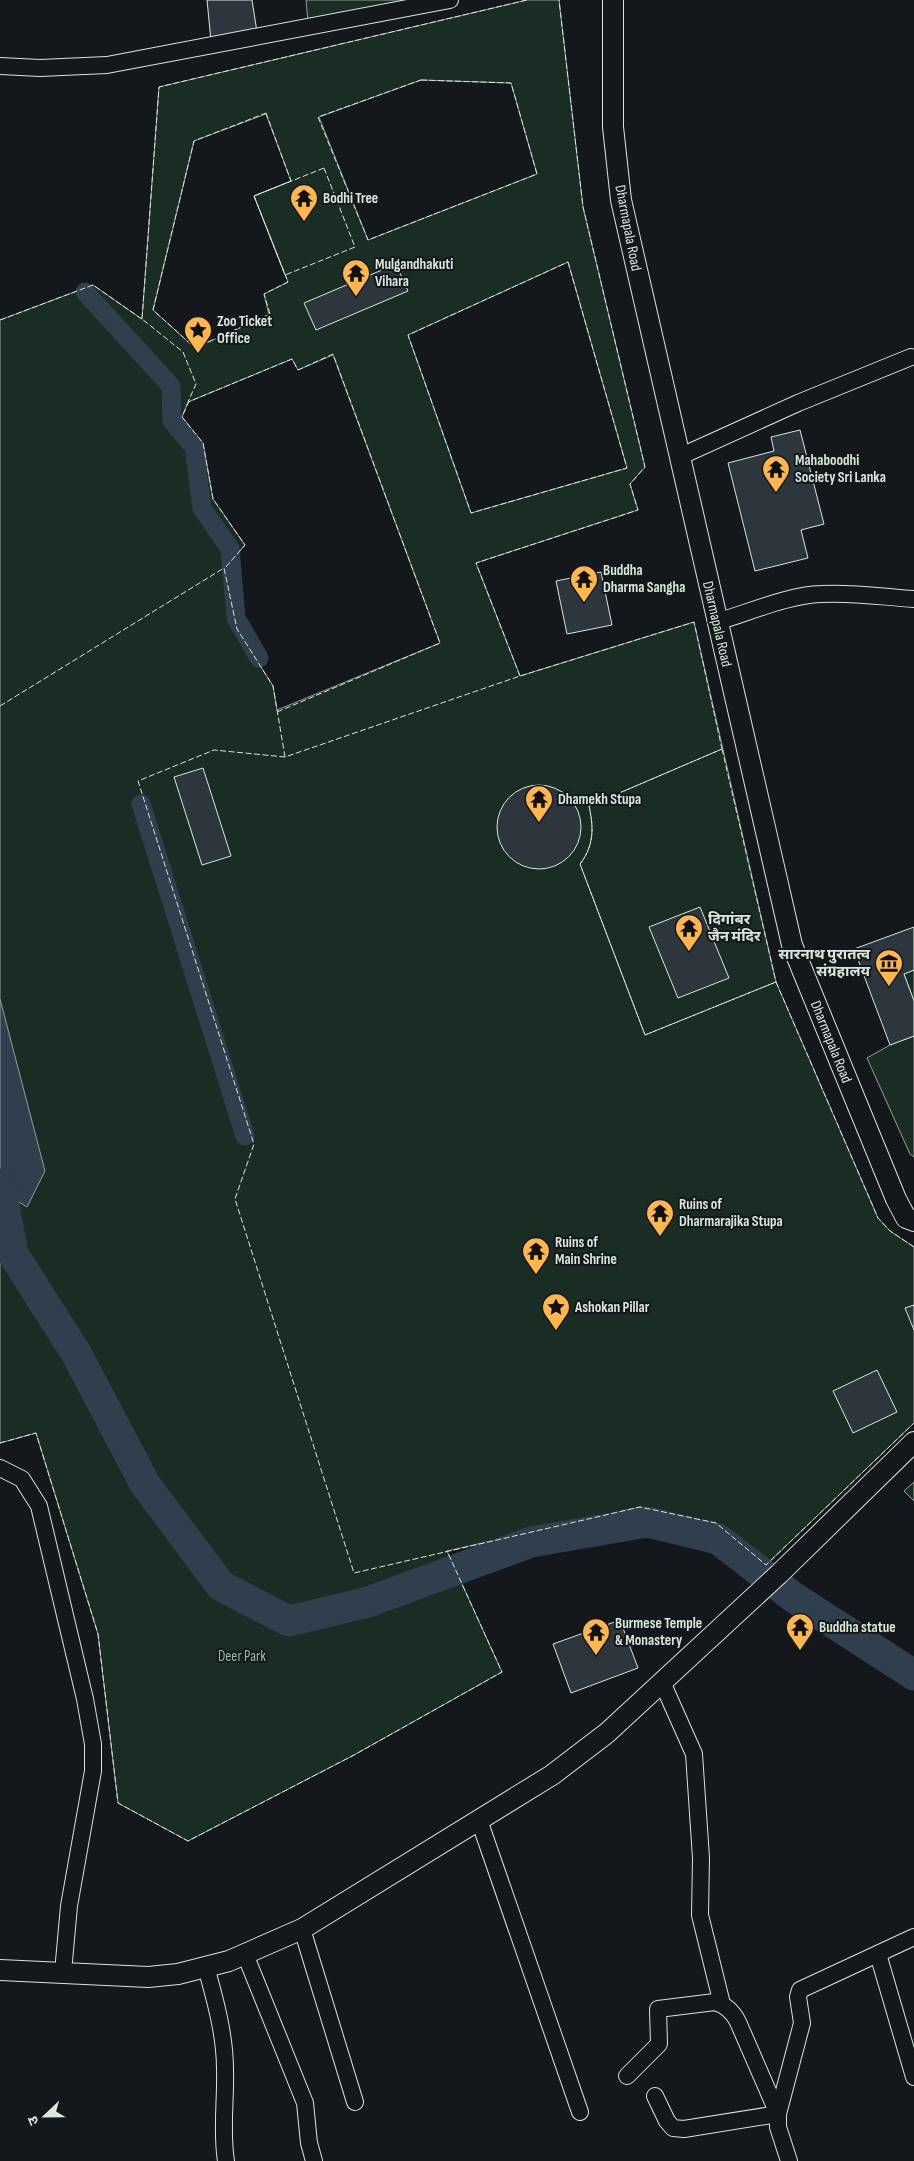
<svg xmlns="http://www.w3.org/2000/svg" width="914" height="2161" font-family="'Sofia Sans Condensed','Noto Sans Devanagari',sans-serif">
<style>
.green{fill:#1a2d24;stroke:#939e99;fill-rule:evenodd}
.water{fill:#2f3f4d;stroke:#939e99}
.lines{fill:none;stroke-linecap:round;stroke-linejoin:round}
.canal{stroke:#2f3f4d;stroke-width:19}
.river{stroke:#2f3f4d;stroke-width:31}
.building{fill:#2c363c;stroke:#d8e6dc}
.minor-casing{stroke:#d8e6dc;stroke-width:18}
.tertiary-casing{stroke:#d8e6dc;stroke-width:22}
.minor{stroke:#14181c;stroke-width:16}
.tertiary{stroke:#14181c;stroke-width:20}
.fence{stroke:#d8e6dc;stroke-width:1;stroke-dasharray:6 2.5;stroke-linecap:butt}
.labels{text-anchor:middle;dominant-baseline:central;stroke-width:4;stroke-linejoin:round;paint-order:stroke}
.poi-label{font-size:15px;font-weight:bold;fill:#d8e6dc;stroke:#14181c;text-anchor:start}
.street-label{font-size:15px;fill:#d8e6dc;stroke:#14181c}
.park-label{font-size:15px;fill:#8ac095;stroke:#14181c}
</style>
<rect width="100%" height="100%" fill="#14181c"/>
<g class="green">
<polygon points="306,0 413,0 308,22"/>
<path d="M527,0H559L583,207L645,467L630,484L638,510L476,563L520,676L694,622L776,982L878,1218L890,1231L914,1247V1423L766,1565L716,1523L640,1507L447,1551L502,1672L354,1755L188,1841L118,1803L98,1634L36,1433L0,1443V320L93,285L142,319L159,87ZM421,80L511,83L537,174L368,240L319,117ZM266,114L291,181L254,196L288,282L264,294L269,315L195,348L153,310L194,141ZM568,262L627,468L471,513L408,335ZM333,355L440,643L277,710L273,686L237,629L224,569L245,545L213,499L203,443L182,417L188,402L292,359L298,370Z"/>
<polygon points="914,970 914,1001 904,974"/>
<polygon points="914,1036 914,1157 910,1154 867,1058 890,1045"/>
<polygon points="914,1482 914,1501 904,1491"/>
</g>
<polygon class="water" points="0,999 45,1171 27,1207 0,1190"/>
<g class="lines">
<g class="canal">
<polyline points="85,292 171,386 172,421 194,447 202,508 230,549 236,618 259,658"/>
<polyline points="141,804 245,1136"/>
</g>
<polyline class="river" points="0,1184 13,1254 76,1353 145,1484 221,1586 289,1621 368,1602 531,1542 647,1522 718,1539 793,1597 914,1675"/>
</g>
<g class="building">
<polygon points="207,0 252,0 257,32 211,41"/>
<polygon points="396,264 408,291 316,330 304,303"/>
<polygon points="800,430 824,524 801,530 808,558 755,571 728,463 774,451 771,437"/>
<polygon points="601,572 612,625 567,634 556,581"/>
<polygon points="203,768 231,856 202,865 174,777"/>
<circle cx="539" cy="827" r="42"/>
<polygon points="700,907 729,978 678,998 649,927"/>
<polygon points="914,927 914,970 904,974 914,1001 914,1036 890,1045 854,949"/>
<polygon points="914,1305 914,1330 905,1308"/>
<polygon points="877,1370 897,1412 853,1433 833,1391"/>
<polygon points="620,1620 638,1668 571,1693 553,1644"/>
</g>
<g class="lines">
<g class="minor-casing">
<g id="minor">
<polyline points="0,66 40,68 107,65 450,0"/>
<polyline points="679,457 798,403 911,357"/>
<path d="M716,622C748,613 788,595 821,594C852,592 883,597 914,599"/>
<polyline points="0,1468 22,1479 39,1506 85,1699 93,1744 93,1771 69,1906 63,1972"/>
<polyline points="662,1682 694,1754 701,1858 700,1915 722,2004"/>
<polyline points="479,1820 580,2112"/>
<polyline points="302,1929 355,2102"/>
<polyline points="245,1954 305,2103 309,2143 314,2161"/>
<polyline points="878,1954 914,2077"/>
<path d="M206,1967C215,1999 225,2035 225,2069C226,2100 221,2131 226,2161"/>
<path d="M627,2076L659,2044L658,2009L715,2002C726,2005 733,2012 738,2022L778,2114L684,2129L673,2128L667,2121L655,2096"/>
<polyline points="789,2161 778,2127 778,2114 802,2023 798,1997 800,1990 914,1937"/>
</g>
</g>
<g class="tertiary-casing">
<g id="tertiary">
<polyline points="613,0 613,127 621,200 792,945 896,1199 906,1218 914,1221"/>
<polyline points="0,1970 148,1977 178,1974 229,1961 302,1929 552,1775 607,1733 779,1574 914,1442"/>
</g>
</g>
<use href="#minor" class="minor"/>
<use href="#tertiary" class="tertiary"/>
<g class="fence">
<polygon points="421,80 511,83 537,174 368,240 318,117"/>
<polygon points="266,113 291,181 254,196 288,282 264,294 270,314 195,348 153,310 194,141"/>
<polygon points="324,168 355,247 285,275 254,196"/>
<polygon points="568,262 627,468 471,513 408,335"/>
<polyline points="0,320 93,285 143,320"/>
<polyline points="189,401 182,417 203,443 213,499 245,545 224,569"/>
<polyline points="520,676 476,563 638,510 630,484 645,467 583,207 559,0"/>
<polyline points="0,706 224,568 237,629 273,686 285,757"/>
<polyline points="277,712 440,643 333,354 298,370 292,359 188,402 196,384 183,352 142,319 159,87 527,0"/>
<path d="M722,749L776,982L645,1035L580,864C594,846 594,828 589,806Z"/>
<path d="M914,1247L890,1231L878,1218L776,982L645,1035L580,864C594,846 594,828 589,806L722,749L694,622L520,676L285,757L214,750L138,781L254,1144L235,1199L354,1573L640,1507L716,1523L766,1565L914,1423"/>
<polyline points="0,1443 36,1433 98,1634 118,1803 188,1841 354,1755 502,1672 447,1551 445,1552"/>
</g>
</g>
<defs>
<g id="temple-pin" transform="scale(1.4375)"><path d="M0 17L-7.5 6A9.5 9.5 0 1 1 7.5 6Z" fill="#ffb74d" stroke="#14181c"/><path d="M0-6L5-2H3V0L6.5 2.5H4V6H1.5V3h-3V6H-4V2.5H-6.5L-3 0V-2H-5Z" fill="#111"/></g>
<g id="sight-pin" transform="scale(1.4375)"><path d="M0 17L-7.5 6A9.5 9.5 0 1 1 7.5 6Z" fill="#ffb74d" stroke="#14181c"/><path d="M0-6L1.8-2.2L6-1.7L2.9 1.2L3.7 5.4L0 3.3L-3.7 5.4L-2.9 1.2L-6-1.7L-1.8-2.2Z" fill="#111"/></g>
<g id="museum-pin" transform="scale(1.4375)"><path d="M0 17L-7.5 6A9.5 9.5 0 1 1 7.5 6Z" fill="#ffb74d" stroke="#14181c"/><path d="M0-6L6-3V-2H-6V-3ZM-5-1h2V3h-2ZM-1-1h2V3h-2ZM3-1h2V3H3ZM-6 4H6V6H-6Z" fill="#111"/></g>
</defs>
<g fill-rule="evenodd">
<use href="#temple-pin" x="304" y="198"/>
<use href="#temple-pin" x="356" y="273"/>
<use href="#sight-pin" x="198" y="330"/>
<use href="#temple-pin" x="776" y="469"/>
<use href="#temple-pin" x="584" y="579"/>
<use href="#temple-pin" x="539" y="799"/>
<use href="#temple-pin" x="689" y="928"/>
<use href="#museum-pin" x="889" y="963"/>
<use href="#temple-pin" x="660" y="1213"/>
<use href="#temple-pin" x="536" y="1251"/>
<use href="#sight-pin" x="556" y="1307"/>
<use href="#temple-pin" x="800" y="1627"/>
<use href="#temple-pin" x="596" y="1632"/>
</g>
<g class="labels">
<g class="poi-label">
<text x="323" y="198">Bodhi Tree</text>
<text x="375" y="264">Mulgandhakuti<tspan x="375" dy="17">Vihara</tspan></text>
<text x="217" y="321">Zoo Ticket<tspan x="217" dy="17">Office</tspan></text>
<text x="795" y="460">Mahaboodhi<tspan x="795" dy="17">Society Sri Lanka</tspan></text>
<text x="603" y="570">Buddha<tspan x="603" dy="17">Dharma Sangha</tspan></text>
<text x="558" y="799">Dhamekh Stupa</text>
<text x="708" y="919">दिगांबर<tspan x="708" dy="17">जैन मंदिर</tspan></text>
<text x="870" y="954" text-anchor="end">सारनाथ पुरातत्व<tspan x="870" dy="17">संग्रहालय</tspan></text>
<text x="679" y="1204">Ruins of<tspan x="679" dy="17">Dharmarajika Stupa</tspan></text>
<text x="555" y="1242">Ruins of<tspan x="555" dy="17">Main Shrine</tspan></text>
<text x="575" y="1307">Ashokan Pillar</text>
<text x="615" y="1623">Burmese Temple<tspan x="615" dy="17">&amp; Monastery</tspan></text>
<text x="819" y="1627">Buddha statue</text>
</g>
<g class="street-label">
<text transform="translate(628 228) rotate(79)">Dharmapala Road</text>
<text transform="translate(717 624) rotate(77)">Dharmapala Road</text>
<text transform="translate(831 1042) rotate(68)">Dharmapala Road</text>
</g>
<g class="park-label">
<text x="242" y="1656">Deer Park</text>
</g>
</g>
<g transform="translate(45 2116) rotate(248)" stroke="#14181c" stroke-width="4" paint-order="stroke">
<path d="M0-4L9 19L0 12L-9 19Z" fill="#d8e6dc"/>
<text y="-8" font-size="14" font-weight="bold" text-anchor="middle" fill="#d8e6dc">उ</text>
</g>
</svg>
